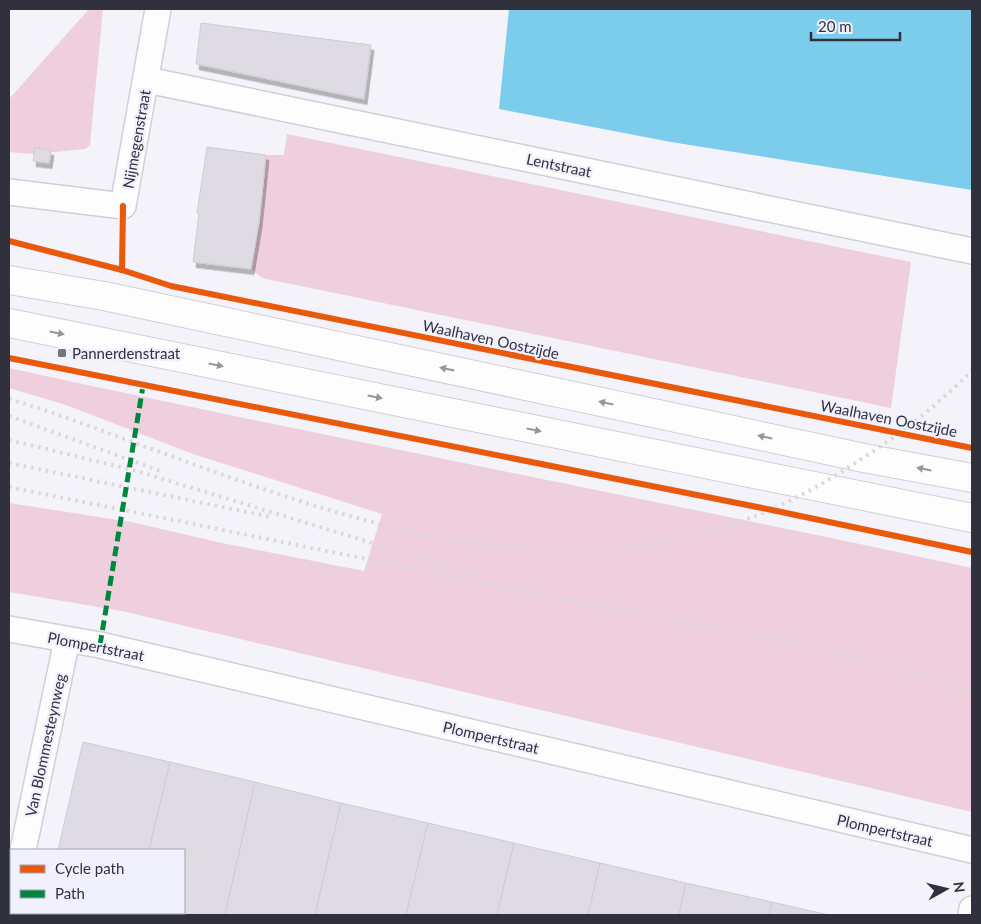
<svg xmlns="http://www.w3.org/2000/svg" width="981" height="924" font-family="Lato,sans-serif">
<style>
.green{fill:#efcede}
.water{fill:#7ccceb}
.building{fill:#dfdbe3;stroke:#d0cbd4;filter:url(#shadow)}
.lines{fill:none;stroke-linecap:round;stroke-linejoin:round}
.street-casing{stroke:#d0cfd9;stroke-width:28}
.secondary-casing{stroke:#d0cfd9;stroke-width:30}
.street{stroke:#fdfdfe;stroke-width:25}
.secondary{stroke:#fdfdfe;stroke-width:28}
.rail{stroke:#d8d8da;stroke-width:4;stroke-dasharray:2.5 5;stroke-linecap:butt}
.quiet{stroke:#00873e;stroke-width:5;stroke-dasharray:10 5;stroke-linecap:butt}
.cycleway-casing{stroke:#f1f0fd;stroke-width:9}
.cycleway{stroke:#e8590c;stroke-width:6}
.oneway{fill:#97969e}
.poi-dot{fill:#75747f;stroke:#f1f0fd;stroke-width:2}
.labels{text-anchor:middle;dominant-baseline:central;stroke-width:4.5;stroke-linejoin:round;paint-order:stroke}
.street-label{font-size:15px;fill:#31303d;stroke:#f1f0fd}
.poi-label{font-size:15px;fill:#31303d;stroke:#f1f0fd;text-anchor:start}
</style>
<defs>
<filter id="shadow"><feDropShadow dx="3" dy="5.5" stdDeviation="0" flood-color="#0004"/></filter>
</defs>
<rect width="100%" height="100%" fill="#f4f3fa"/>
<g class="green">
<polygon points="89,9 103,9 90,145 85,149 34,154 9,152 9,99"/>
<polygon points="287,134 911,262 891,408 262,278 251,269 262,203 266,155 284,155"/>
<path d="M9,368C329,438 651,499 972,568V812L122,611L9,592V503L131,522L222,543L364,571L382,514L193,454L66,405L9,388Z"/>
</g>
<polygon class="water" points="509,9 972,9 972,190 671,142 499,109"/>
<g class="building">
<polygon points="201,23 371,45 364,99 196,64"/>
<polygon points="207,147 266,155 259,222 251,269 193,262 199,213 197,213"/>
<polygon points="35,148 51,150 49,163 33,161"/>
<polygon points="83,742 170,762 149,850 58,850"/>
<polygon points="170,762 255,782 225,915 134,915 134,913 184,913 184,850 149,850"/>
<polygon points="255,782 341,803 315,915 225,915"/>
<polygon points="341,803 428,823 406,915 315,915"/>
<polygon points="428,823 514,843 497,915 406,915"/>
<polygon points="514,843 600,863 588,915 497,915"/>
<polygon points="600,863 686,883 679,915 588,915"/>
<polygon points="686,883 772,902 769,915 679,915"/>
<polygon points="772,902 829,915 769,915"/>
<polygon points="103,913 134,913 134,915"/>
</g>
<g class="lines">
<g class="street-casing">
<g id="street">
<polyline points="147,80 972,251"/>
<polyline points="9,192 123,206 158,9"/>
<polyline points="9,629 100,645 972,850"/>
<polyline points="23,850 67,640"/>
<polyline points="14,915 14,913"/>
<polyline points="971,915 972,909"/>
</g>
</g>
<g class="secondary-casing">
<g id="secondary">
<polyline points="9,280 104,296 864,458 972,478"/>
<polyline points="9,323 972,518"/>
</g>
</g>
<use href="#street" class="street"/>
<use href="#secondary" class="secondary"/>
<g class="rail">
<path d="M9,399C64,415 117,437 171,456C396,539 621,611 841,472C888,443 934,410 972,370"/>
<polyline points="9,416 163,472"/>
<polyline points="9,440 133,470 474,574"/>
<polyline points="9,463 271,517"/>
<polyline points="9,487 615,609 817,646 893,667 972,692"/>
</g>
<polyline class="quiet" points="100,645 143,386"/>
<g class="cycleway-casing">
<g id="cycleway">
<polyline points="9,241 122,270 171,286 972,448"/>
<polyline points="122,270 123,206"/>
<polyline points="9,358 772,510 972,552"/>
</g>
</g>
<use href="#cycleway" class="cycleway"/>
</g>
<defs><path id="oneway-solid" d="M-6-.8H1V-3.2L6.5 0L1 3.2V.8H-6Z" transform="scale(1.25)"/></defs>
<g class="oneway">
<use href="#oneway-solid" transform="translate(57 333) rotate(11)"/>
<use href="#oneway-solid" transform="translate(216 365) rotate(11)"/>
<use href="#oneway-solid" transform="translate(447 369) rotate(-168)"/>
<use href="#oneway-solid" transform="translate(375 397) rotate(11)"/>
<use href="#oneway-solid" transform="translate(606 403) rotate(-168)"/>
<use href="#oneway-solid" transform="translate(534 430) rotate(11)"/>
<use href="#oneway-solid" transform="translate(765 437) rotate(-168)"/>
<use href="#oneway-solid" transform="translate(924 469) rotate(-169)"/>
</g>
<rect class="poi-dot" x="57" y="348" width="10" height="10" rx="2.5"/>
<g class="labels">
<g class="street-label">
<text transform="translate(136 139) rotate(-80)">Nijmegenstraat</text>
<text transform="translate(559 165) rotate(12)">Lentstraat</text>
<text transform="translate(491 339) rotate(12)">Waalhaven Oostzijde</text>
<text transform="translate(889 418) rotate(11)">Waalhaven Oostzijde</text>
<text transform="translate(96 646) rotate(11)">Plompertstraat</text>
<text transform="translate(491 737) rotate(13)">Plompertstraat</text>
<text transform="translate(45 745) rotate(-78)">Van Blommesteynweg</text>
<text transform="translate(885 830) rotate(13)">Plompertstraat</text>
</g>
<g class="poi-label">
<text x="72" y="353">Pannerdenstraat</text>
</g>
</g>
<rect width="981" height="924" fill="none" stroke="#31303d" stroke-width="20"/>
<rect x="10" y="849" width="175" height="65" fill="#f1f0fd" stroke="#a4a3b0"/>
<rect x="20" y="865" width="25" height="8" fill="#e8590c" stroke="#a4a3b0"/>
<text x="55" y="874" font-size="15" fill="#31303d">Cycle path</text>
<rect x="20" y="890" width="25" height="8" fill="#00873e" stroke="#a4a3b0"/>
<text x="55" y="899" font-size="15" fill="#31303d">Path</text>
<g transform="translate(946 889) rotate(82)" stroke="#f1f0fd" stroke-width="4" paint-order="stroke">
<path d="M0-4L9 19L0 12L-9 19Z" fill="#31303d"/>
<text y="-8" font-size="14" font-weight="bold" text-anchor="middle" fill="#31303d">N</text>
</g>
<path d="M811 32v8h89v-8" fill="none" stroke="#31303d" stroke-width="2.5"/>
<text x="818" y="32" font-size="15" fill="#31303d" stroke="#f1f0fd" stroke-width="4" paint-order="stroke">20 m</text>
</svg>
